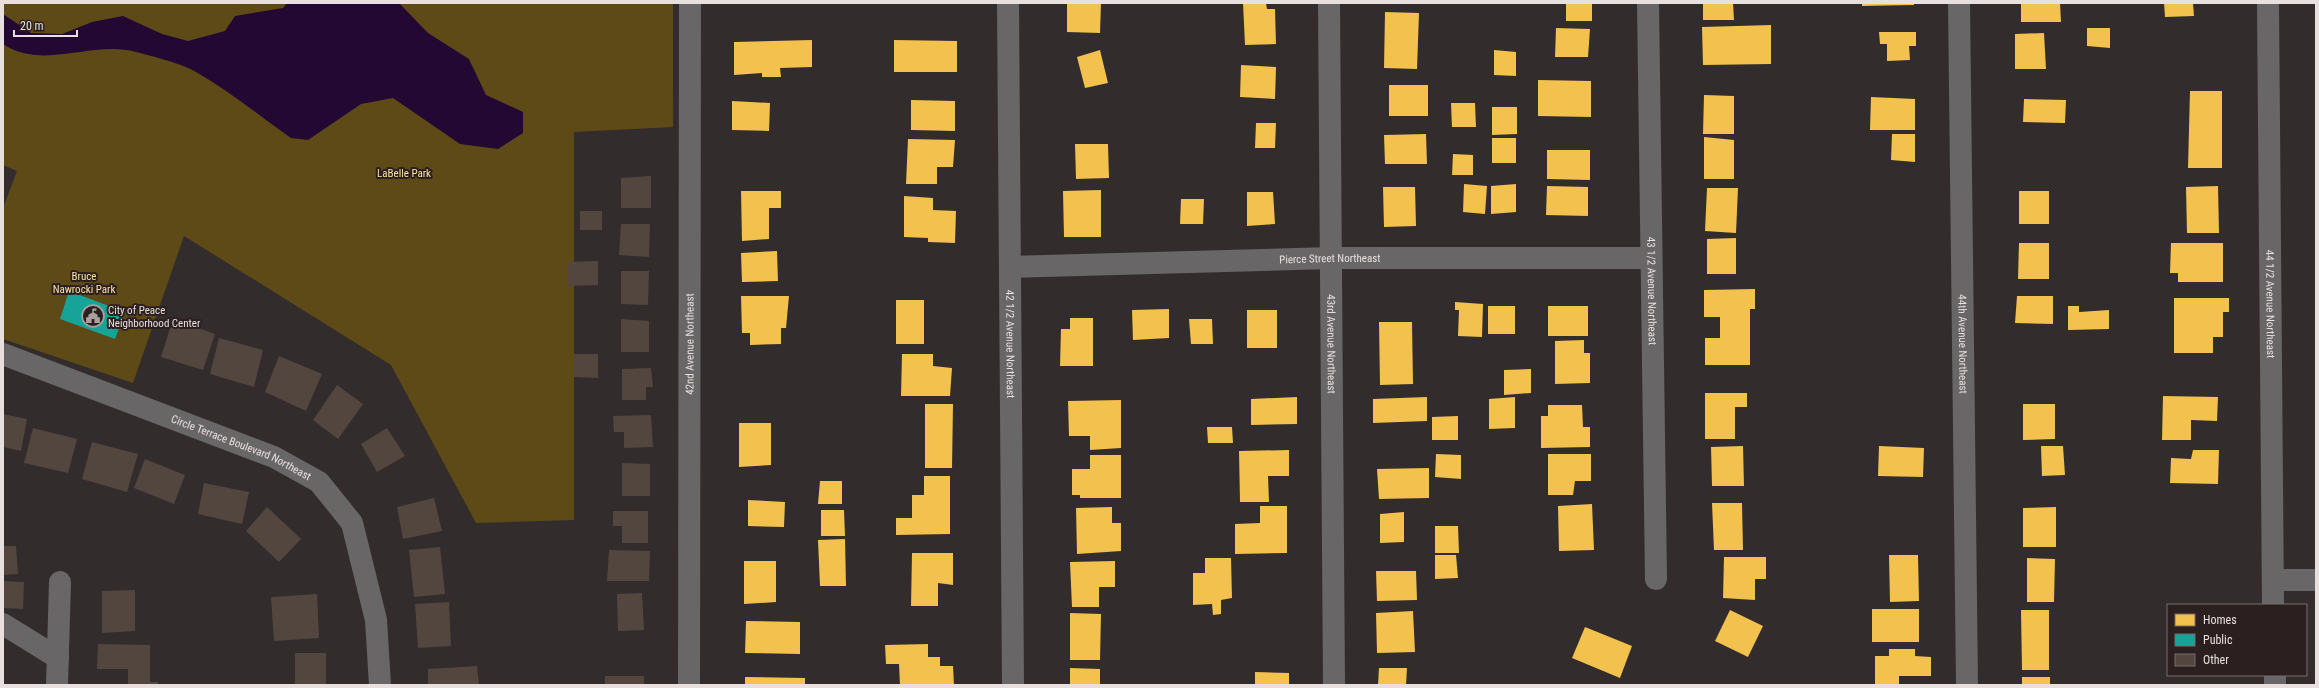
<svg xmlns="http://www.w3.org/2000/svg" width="2319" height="688" font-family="'Roboto Condensed',sans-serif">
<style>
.green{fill:#5d4a16}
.water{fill:#240834}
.homes{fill:#f2c14e}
.public{fill:#17a398}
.building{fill:#53463f}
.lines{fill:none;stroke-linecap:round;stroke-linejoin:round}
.minor{stroke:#696667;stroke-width:22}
.labels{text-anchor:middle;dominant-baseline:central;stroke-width:4;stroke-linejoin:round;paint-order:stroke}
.park-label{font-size:11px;fill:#fbe1a1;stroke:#2c1f1f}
.street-label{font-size:11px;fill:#e8dfdf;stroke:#2c1f1f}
.poi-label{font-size:11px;fill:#e8dfdf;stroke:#2c1f1f;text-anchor:start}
</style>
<rect width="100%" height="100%" fill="#332c2c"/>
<polygon class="green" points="3,3 673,3 673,127 574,132 574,520 476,523 391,365 184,236 133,383 3,339 3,208 17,171 3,165"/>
<path class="water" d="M287,3H399L428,33L469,59L486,95L523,112V133L498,149L460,144L393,98L361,104L308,140L291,138C260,116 229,91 196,72C183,64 152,56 136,52C92,40 43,71 3,44V14L31,33L62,34L92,22L123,16L162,34L188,41L225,31L235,16L283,8Z"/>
<g class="homes">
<polygon points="1067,3 1101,3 1100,33 1067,32"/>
<polygon points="1243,3 1266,3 1267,9 1275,9 1276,44 1245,45"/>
<rect x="1566" y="3" width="26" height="18"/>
<polygon points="1703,3 1733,3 1734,20 1703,20"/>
<polygon points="1862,3 1914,3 1914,5 1862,6"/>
<polygon points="2021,3 2060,3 2061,22 2021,22"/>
<polygon points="2164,3 2193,3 2194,16 2165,17"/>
<polygon points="1385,12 1419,13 1417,69 1384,68"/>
<polygon points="1771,25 1771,64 1703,65 1702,27"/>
<polygon points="1556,28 1590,29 1588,57 1555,57"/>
<polygon points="2087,28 2110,28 2110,48 2087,46"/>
<polygon points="1879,32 1916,32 1916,46 1909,46 1910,60 1887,61 1887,44 1880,44"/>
<polygon points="2044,33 2046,69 2015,69 2015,34"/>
<polygon points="812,40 812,67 780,68 781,77 762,77 762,73 734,75 734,42"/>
<polygon points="894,40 957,41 957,72 894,72"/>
<polygon points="1100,50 1108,83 1085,88 1077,57"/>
<polygon points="1494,50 1516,52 1516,76 1494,75"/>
<polygon points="1241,65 1276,67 1275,99 1240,97"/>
<polygon points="1538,80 1591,81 1591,117 1538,116"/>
<rect x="1389" y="85" width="39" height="31"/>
<polygon points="2190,91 2222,91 2222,168 2188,168"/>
<polygon points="1704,95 1734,96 1734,134 1703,134"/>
<polygon points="1871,97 1915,99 1915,130 1870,130"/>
<polygon points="2024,99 2066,100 2065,123 2023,122"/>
<polygon points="911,100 955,101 955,131 911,130"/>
<polygon points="732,101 770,103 769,131 732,130"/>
<polygon points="1451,103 1475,103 1476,127 1452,127"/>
<polygon points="1492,107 1517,107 1517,134 1492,135"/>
<polygon points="1256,123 1276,123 1275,148 1255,148"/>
<polygon points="1426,134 1427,164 1385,164 1384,135"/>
<polygon points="1892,134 1915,134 1915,162 1891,160"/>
<polygon points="1704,137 1734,140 1734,179 1704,179"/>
<rect x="1492" y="138" width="24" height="25"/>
<polygon points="908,139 955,140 953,167 937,167 937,184 906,184"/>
<polygon points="1075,144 1108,144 1109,178 1076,179"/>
<polygon points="1547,150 1590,150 1590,180 1547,179"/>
<polygon points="1453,154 1473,155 1473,175 1452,175"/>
<polygon points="1464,184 1487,186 1485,214 1463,212"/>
<polygon points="1516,184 1516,212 1491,214 1491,186"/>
<polygon points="1547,186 1588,187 1588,216 1546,215"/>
<polygon points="2218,186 2219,233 2187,233 2186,187"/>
<polygon points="1383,187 1415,187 1416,226 1384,227"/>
<polygon points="1707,188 1738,188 1736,233 1705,231"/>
<polygon points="1101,190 1101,237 1064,237 1063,191"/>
<polygon points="741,191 781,191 781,208 769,208 769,239 742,241"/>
<rect x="2019" y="191" width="30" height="33"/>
<polygon points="1247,192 1273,192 1275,224 1247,226"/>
<polygon points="904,196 933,198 933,210 956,211 955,243 928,242 928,238 904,237"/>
<polygon points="1181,199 1204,199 1203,224 1180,224"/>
<polygon points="1736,238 1736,274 1707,274 1707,239"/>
<polygon points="2019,243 2049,243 2049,279 2018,279"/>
<polygon points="2171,243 2223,243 2223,282 2178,282 2178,273 2170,273"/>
<polygon points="777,251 778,281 742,282 741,253"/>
<polygon points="1755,289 1755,309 1750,309 1750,365 1705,365 1705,338 1720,338 1720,317 1704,317 1704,290"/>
<polygon points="741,296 789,296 786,328 781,328 781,344 750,345 750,333 742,333"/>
<polygon points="2017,296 2053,296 2053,324 2015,323"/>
<polygon points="2174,298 2229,298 2229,312 2223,312 2223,337 2213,337 2213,353 2174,353"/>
<rect x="896" y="300" width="28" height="44"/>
<polygon points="1455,302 1483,304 1482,337 1458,336 1459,310 1455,310"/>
<rect x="1488" y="306" width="27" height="28"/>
<rect x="1548" y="306" width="40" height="30"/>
<polygon points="2068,306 2079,306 2079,312 2109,310 2109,329 2068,330"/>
<polygon points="1169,309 1169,338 1133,340 1132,310"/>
<rect x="1247" y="310" width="30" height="38"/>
<polygon points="1070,318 1093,318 1093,366 1060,366 1061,329 1070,329"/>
<polygon points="1189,319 1212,319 1213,344 1191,344"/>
<polygon points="1379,322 1412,322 1413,384 1380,385"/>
<polygon points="1584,340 1584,353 1590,353 1590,383 1555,384 1555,341"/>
<polygon points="902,354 933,354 933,366 952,368 950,396 901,396"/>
<polygon points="1531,369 1531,393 1504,395 1504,370"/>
<polygon points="1705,393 1747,393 1747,407 1735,407 1735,439 1705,439"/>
<polygon points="2163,396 2218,397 2217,421 2191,420 2191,440 2162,440"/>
<polygon points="1297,397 1297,424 1251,425 1251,399"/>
<polygon points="1427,397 1427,421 1373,423 1373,399"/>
<polygon points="1515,397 1515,428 1489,429 1489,399"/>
<polygon points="1121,400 1121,448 1090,450 1090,436 1069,436 1068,401"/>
<polygon points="925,404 953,404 952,468 925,468"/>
<polygon points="2023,404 2055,404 2055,439 2023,440"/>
<polygon points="1548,405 1582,405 1583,427 1590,427 1590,447 1541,448 1541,416 1548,416"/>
<polygon points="1458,416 1458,440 1432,440 1432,417"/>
<polygon points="739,423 771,423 771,465 739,467"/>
<polygon points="1207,427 1232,427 1233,443 1208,443"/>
<polygon points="1743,446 1744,486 1712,486 1711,447"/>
<polygon points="1879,446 1924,448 1923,477 1878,476"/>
<polygon points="2041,446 2063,446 2065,475 2042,476"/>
<polygon points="1289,450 1289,476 1268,476 1269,502 1240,502 1239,451"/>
<polygon points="2193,450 2219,450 2218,484 2170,483 2171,458 2191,459"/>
<polygon points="1436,454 1461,455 1461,479 1435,477"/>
<polygon points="1548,454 1591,454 1591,481 1575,481 1573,495 1548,495"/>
<polygon points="1090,455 1121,455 1121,498 1080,498 1080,495 1072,495 1072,469 1090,469"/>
<polygon points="1429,468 1429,498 1379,499 1377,469"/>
<polygon points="924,476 950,476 950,534 896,535 896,518 912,518 912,495 924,495"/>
<polygon points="820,481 842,481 842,504 818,504"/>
<polygon points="748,500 785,502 784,527 748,526"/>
<polygon points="1712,503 1742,503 1743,550 1714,550"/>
<polygon points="1592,504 1594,550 1559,551 1558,506"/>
<polygon points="1260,506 1287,506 1287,553 1235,554 1235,524 1260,523"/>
<polygon points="1112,507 1112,523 1121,523 1121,551 1077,554 1076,508"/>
<polygon points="2056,507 2056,547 2023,547 2023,508"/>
<polygon points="821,510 844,510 845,536 821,536"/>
<polygon points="1404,512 1404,542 1380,543 1380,514"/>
<polygon points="1435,526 1458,526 1459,553 1435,553"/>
<polygon points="845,539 846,586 820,586 818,540"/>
<polygon points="912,553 953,553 953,585 938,583 938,606 911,606"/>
<polygon points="1435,555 1456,555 1458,578 1435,579"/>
<polygon points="1889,555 1918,555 1919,601 1890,602"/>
<polygon points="1724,557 1766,557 1766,579 1755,579 1755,600 1723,598"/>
<polygon points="1205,558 1231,558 1232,598 1221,600 1221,614 1213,615 1212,604 1193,605 1193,573 1205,573"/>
<polygon points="2027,558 2055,559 2054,602 2027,602"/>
<polygon points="744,561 776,561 776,602 744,604"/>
<polygon points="1115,561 1115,587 1099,587 1099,607 1072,607 1070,562"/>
<polygon points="1376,571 1416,571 1417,600 1377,601"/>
<rect x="1872" y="609" width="47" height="33"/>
<polygon points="1730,610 1763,626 1748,657 1715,641"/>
<polygon points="2021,610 2049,610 2049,670 2022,670"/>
<polygon points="1413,611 1415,652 1377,653 1376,613"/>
<polygon points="1070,613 1101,614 1100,660 1070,660"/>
<polygon points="746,621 800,622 800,654 745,653"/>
<polygon points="1585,627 1632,646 1620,678 1572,658"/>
<polygon points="928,644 928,657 940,657 940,666 953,666 954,685 900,685 899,664 886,664 885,645"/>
<polygon points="1889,649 1915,649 1915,656 1931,657 1931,676 1899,676 1899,685 1875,685 1875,656 1889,656"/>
<polygon points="1070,668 1100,669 1100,685 1070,685"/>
<polygon points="1379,668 1407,668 1406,685 1378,685"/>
<polygon points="1255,672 1289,673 1289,685 1255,685"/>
<polygon points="745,677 805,678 805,685 745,685"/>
<rect x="2022" y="677" width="28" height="8"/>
</g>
<polygon class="public" points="69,291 125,312 115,339 60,319"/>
<g class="building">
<polygon points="651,176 651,208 621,208 621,178"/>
<rect x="580" y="211" width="22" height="19"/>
<polygon points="621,224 650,224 649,257 619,255"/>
<polygon points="598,261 598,285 568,286 568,262"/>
<polygon points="621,271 649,271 648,305 621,304"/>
<polygon points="173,319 215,334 203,370 161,357"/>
<polygon points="621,319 649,321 649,352 621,352"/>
<polygon points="219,338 263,350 254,387 210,374"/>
<polygon points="574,354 598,354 598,378 574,377"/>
<polygon points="279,356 322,374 306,411 265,392"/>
<polygon points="651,368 653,387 646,387 646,400 622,400 622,369"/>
<polygon points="337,385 363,404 338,439 313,420"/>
<polygon points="3,414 27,419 21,451 3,447"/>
<polygon points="651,415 653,447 624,448 624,432 614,432 613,416"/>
<polygon points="33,428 77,439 68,473 24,463"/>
<polygon points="387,428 405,456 377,472 361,444"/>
<polygon points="92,442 138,454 127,492 82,479"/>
<polygon points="145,459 185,475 174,504 134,488"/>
<polygon points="622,463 650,464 650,496 622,496"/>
<polygon points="204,483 249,492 242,524 198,514"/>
<polygon points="434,498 442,531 403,539 397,507"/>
<polygon points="267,507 301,539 279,562 246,531"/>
<polygon points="613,511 648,511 648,543 622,543 622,526 613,526"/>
<polygon points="3,546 16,546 18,574 3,575"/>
<polygon points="440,547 445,594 414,597 409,550"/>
<polygon points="609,550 650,551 649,581 607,581"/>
<polygon points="3,581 24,582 23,609 3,608"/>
<polygon points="135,590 135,631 102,633 102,591"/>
<polygon points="642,593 644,630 618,631 617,594"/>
<polygon points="317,594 319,638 274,641 271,597"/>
<polygon points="449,602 451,646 418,648 415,604"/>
<polygon points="98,644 150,645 150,682 158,682 158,685 128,685 128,669 97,669"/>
<rect x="295" y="653" width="31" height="32"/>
<polygon points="477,666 479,685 428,685 428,669"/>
<rect x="605" y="676" width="39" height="9"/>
</g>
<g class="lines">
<g class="minor">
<path id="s1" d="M1008,3L1013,685"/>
<path id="s2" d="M1329,3L1334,685"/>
<path id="s3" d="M1648,3L1656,579"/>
<path id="s4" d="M1959,3L1967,685"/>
<path id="s5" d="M2268,3L2273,605"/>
<path id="s6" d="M1010,267L1331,258H1651"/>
<path id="s7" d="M3,354L274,457L319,482L352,523L376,620L380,685"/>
<polyline points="2273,580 2316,580"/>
<polyline points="3,624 58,658"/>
<polyline points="2275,675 2275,685"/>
<polyline points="57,685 60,582"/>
<path id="s8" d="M689,685L690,3"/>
</g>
</g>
<defs>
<g id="civic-ring" transform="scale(1.15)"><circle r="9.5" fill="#2c1f1f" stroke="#a9a0a0" stroke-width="1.5"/><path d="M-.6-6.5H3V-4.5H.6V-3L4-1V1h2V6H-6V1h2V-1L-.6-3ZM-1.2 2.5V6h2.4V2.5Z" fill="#a9a0a0"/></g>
</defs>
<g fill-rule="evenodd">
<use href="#civic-ring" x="93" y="316"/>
</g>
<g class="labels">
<g class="park-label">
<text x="404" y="173">LaBelle Park</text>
<text x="84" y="276">Bruce<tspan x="84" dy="13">Nawrocki Park</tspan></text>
</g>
<g class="street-label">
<text stroke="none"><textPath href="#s6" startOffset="320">Pierce Street Northeast</textPath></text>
<text stroke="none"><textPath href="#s3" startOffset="288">43 1/2 Avenue Northeast</textPath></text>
<text stroke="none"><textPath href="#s5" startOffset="301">44 1/2 Avenue Northeast</textPath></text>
<text stroke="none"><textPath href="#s8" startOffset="341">42nd Avenue Northeast</textPath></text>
<text stroke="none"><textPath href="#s1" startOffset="341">42 1/2 Avenue Northeast</textPath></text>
<text stroke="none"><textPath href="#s2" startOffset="341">43rd Avenue Northeast</textPath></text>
<text stroke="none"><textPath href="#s4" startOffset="341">44th Avenue Northeast</textPath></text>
<text stroke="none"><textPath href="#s7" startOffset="256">Circle Terrace Boulevard Northeast</textPath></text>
</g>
<g class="poi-label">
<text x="108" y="310">City of Peace<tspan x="108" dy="13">Neighborhood Center</tspan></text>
</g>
</g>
<rect width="2319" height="688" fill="none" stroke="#e8dfdf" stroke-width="8"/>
<rect x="2167" y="604" width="140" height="72" fill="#2c1f1f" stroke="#776c6c"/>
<rect x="2175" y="614" width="20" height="12" fill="#f2c14e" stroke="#776c6c"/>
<text x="2203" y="624" font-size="12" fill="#e8dfdf">Homes</text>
<rect x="2175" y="634" width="20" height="12" fill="#17a398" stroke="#776c6c"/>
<text x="2203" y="644" font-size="12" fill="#e8dfdf">Public</text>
<rect x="2175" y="654" width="20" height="12" fill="#53463f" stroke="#776c6c"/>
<text x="2203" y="664" font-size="12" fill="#e8dfdf">Other</text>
<path d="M14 30v6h63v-6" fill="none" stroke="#e8dfdf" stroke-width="2"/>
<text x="20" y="30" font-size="12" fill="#e8dfdf" stroke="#2c1f1f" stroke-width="3" paint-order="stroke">20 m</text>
</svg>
